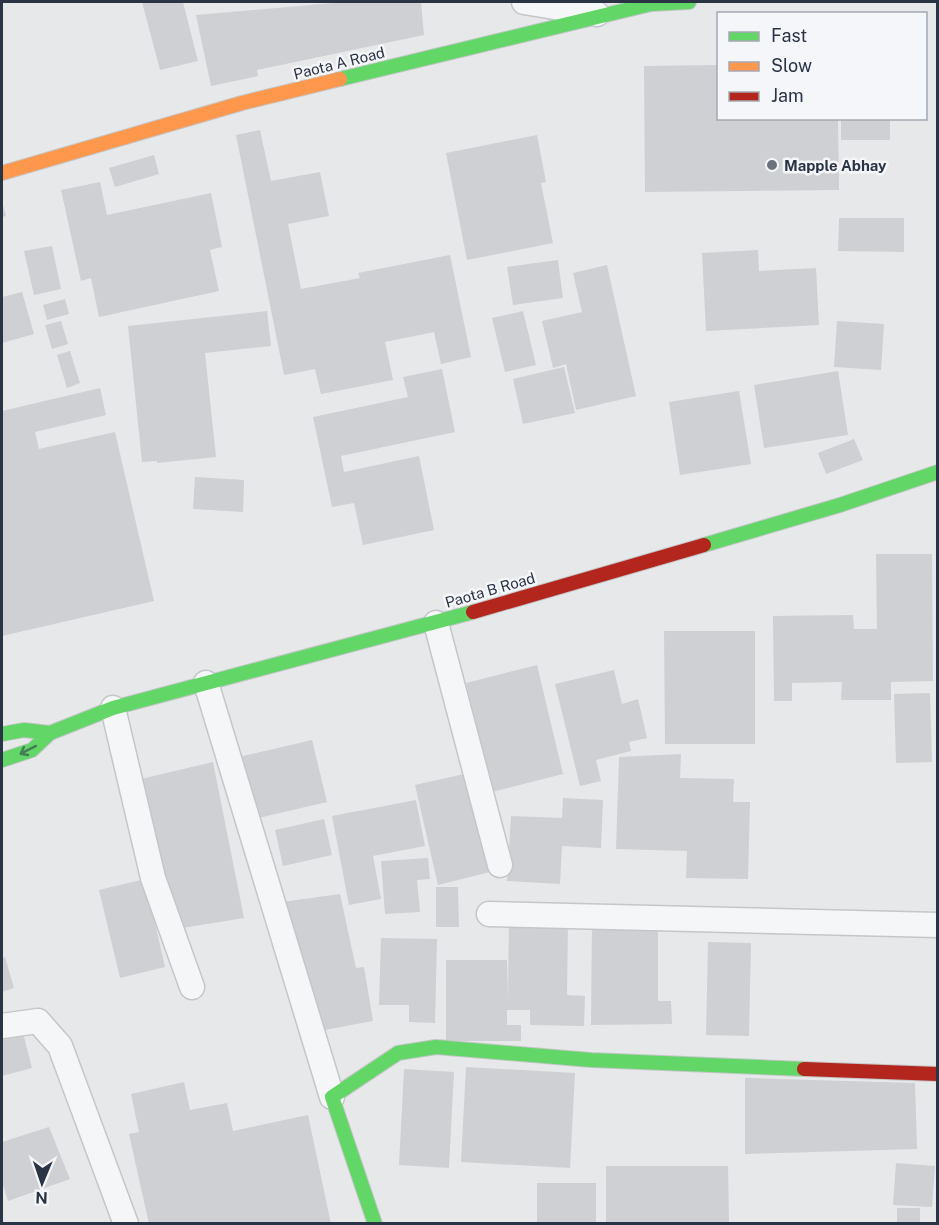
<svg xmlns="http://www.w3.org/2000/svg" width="939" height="1225" font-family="'Public Sans',sans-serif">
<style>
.building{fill:#ced0d3}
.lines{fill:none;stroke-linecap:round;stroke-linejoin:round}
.street-casing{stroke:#c4c6c8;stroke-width:27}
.fast-casing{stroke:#c4c6c8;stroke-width:16}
.slow-casing{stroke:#c4c6c8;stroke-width:16}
.jam-casing{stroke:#c4c6c8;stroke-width:16}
.street{stroke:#f5f6f7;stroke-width:24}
.fast{stroke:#63d668;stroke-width:14}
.slow{stroke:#ff974d;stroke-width:14}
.jam{stroke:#b3261e;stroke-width:14}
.oneway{stroke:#447d55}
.poi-dot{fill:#6c737f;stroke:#f4f6f9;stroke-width:2}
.labels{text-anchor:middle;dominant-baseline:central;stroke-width:5;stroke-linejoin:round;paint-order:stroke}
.street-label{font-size:15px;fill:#2b3445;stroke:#f4f6f9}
.poi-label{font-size:15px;font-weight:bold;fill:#2b3445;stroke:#f4f6f9;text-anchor:start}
</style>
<rect width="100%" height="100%" fill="#e6e8ea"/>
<g class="building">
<polygon points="142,2 183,2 198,61 160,70"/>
<polygon points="345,2 421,2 424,35 257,70 258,76 211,86 196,15"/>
<polygon points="718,65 718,118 838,118 839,190 645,192 644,66"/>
<rect x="841" y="118" width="49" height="22"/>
<polygon points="260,130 271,181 320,172 329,216 288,224 301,289 360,278 358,273 450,255 471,357 441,364 434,332 385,342 393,380 321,394 315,369 284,375 236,135"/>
<polygon points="537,135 546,182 541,183 553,243 467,260 446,153"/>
<polygon points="154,155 159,174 115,187 109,168"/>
<polygon points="100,182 107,215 211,193 222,247 210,250 219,291 99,317 91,278 81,281 61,190"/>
<polygon points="2,202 6,216 2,217"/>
<polygon points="839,218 904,218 904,252 838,251"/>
<polygon points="52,246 61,289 34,295 24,251"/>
<polygon points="758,250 759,271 816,268 819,325 706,331 702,253"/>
<polygon points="558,260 563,298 513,305 507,267"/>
<polygon points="607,265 636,396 576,410 566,364 553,368 542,321 582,312 573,273"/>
<polygon points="22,292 34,334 2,343 2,297"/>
<polygon points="65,299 69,314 47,320 43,305"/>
<polygon points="267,311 271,346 205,353 216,457 157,463 157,461 142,462 128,326"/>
<polygon points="523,311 536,365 505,372 492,318"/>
<polygon points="61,321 68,344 52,349 45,325"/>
<polygon points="837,321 884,324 881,370 834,367"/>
<polygon points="70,351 80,383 67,388 57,355"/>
<polygon points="564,367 575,413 523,424 513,379"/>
<polygon points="442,369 455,432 341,456 344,472 419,456 434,530 363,545 354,503 332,507 313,417 408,397 403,377"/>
<polygon points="838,371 848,435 764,448 754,385"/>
<polygon points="100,388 106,415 35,432 39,449 115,432 154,601 2,636 2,411"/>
<polygon points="739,391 751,464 680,475 669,402"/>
<polygon points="854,439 863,460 826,474 818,453"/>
<polygon points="195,477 244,480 243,512 193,509"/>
<polygon points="876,554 932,554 933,681 891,682 891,700 841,700 842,682 792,683 792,701 774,701 773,616 853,615 854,629 877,629"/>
<polygon points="664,631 755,631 755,744 665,744"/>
<polygon points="537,665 563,774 492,792 466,683"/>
<polygon points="614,670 622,704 638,699 647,738 629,742 631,751 596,760 601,781 580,786 555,684"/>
<polygon points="930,693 932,762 896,763 894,694"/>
<polygon points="312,740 327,802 254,819 239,757"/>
<polygon points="681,754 680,778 734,779 733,802 750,802 748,879 686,878 687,851 616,849 619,757"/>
<polygon points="213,762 244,918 176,929 141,779"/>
<polygon points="464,774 470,799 478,797 494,871 438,885 415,785"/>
<polygon points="563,798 603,800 601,848 562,846 560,884 507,881 511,816 562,818"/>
<polygon points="416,800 425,846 373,856 381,899 349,905 332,816"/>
<polygon points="324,819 332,855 283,866 275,830"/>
<polygon points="428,858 430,879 417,880 420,912 385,914 381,861"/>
<polygon points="145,879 165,967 120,978 99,890"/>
<polygon points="436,887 458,887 459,927 436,927"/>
<polygon points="340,894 356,968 364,967 373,1021 319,1031 282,902"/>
<polygon points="509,919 568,921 567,995 585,996 584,1026 530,1025 530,1010 507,1010 507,1025 521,1025 521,1041 446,1041 446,960 507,960 508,999"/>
<polygon points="592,924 658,924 658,1001 671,1001 672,1024 591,1025"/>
<polygon points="381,938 437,939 435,1023 409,1022 409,1005 379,1005"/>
<polygon points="708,942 751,943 749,1036 706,1035"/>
<polygon points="5,957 14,988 2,992 2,958"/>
<polygon points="23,1033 32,1068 2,1076 2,1039"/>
<polygon points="466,1067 575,1073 570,1168 461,1162"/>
<polygon points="404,1069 454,1072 449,1168 399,1165"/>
<polygon points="745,1078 915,1083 917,1149 745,1154"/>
<polygon points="184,1082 190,1110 227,1103 233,1131 308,1115 331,1224 149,1224 129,1134 139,1132 131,1094"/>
<polygon points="49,1127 70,1179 8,1201 2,1182 2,1142"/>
<polygon points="896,1163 935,1166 932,1207 893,1205"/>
<polygon points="606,1166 728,1166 729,1224 606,1224"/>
<rect x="537" y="1183" width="59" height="41"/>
<rect x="897" y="1208" width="23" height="16"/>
</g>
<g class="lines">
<g class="street-casing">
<g id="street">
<polyline points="524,2 597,14"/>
<polyline points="436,623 500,865"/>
<polyline points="206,683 332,1097"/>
<polyline points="113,708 153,878 192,987"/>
<polyline points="489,914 938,925"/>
<polyline points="2,1026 38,1021 60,1046 126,1224"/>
</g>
</g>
<g class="fast-casing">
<g id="fast">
<polyline points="340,79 651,4 689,2"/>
<polyline points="704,545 840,505 938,472"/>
<polyline points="2,734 24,730 50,733"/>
<polyline points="2,760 32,750 50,733 113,708 473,612"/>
<polyline points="375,1224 332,1097 398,1053 436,1047 591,1060 804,1069"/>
</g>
</g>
<g class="slow-casing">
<polyline id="slow" points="2,173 242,103 340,79"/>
</g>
<g class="jam-casing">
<g id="jam">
<polyline points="473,612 704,545"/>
<polyline points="804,1069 938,1074"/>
</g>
</g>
<use href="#street" class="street"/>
<use href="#fast" class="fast"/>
<use href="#slow" class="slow"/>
<use href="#jam" class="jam"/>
</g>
<defs><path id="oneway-shaft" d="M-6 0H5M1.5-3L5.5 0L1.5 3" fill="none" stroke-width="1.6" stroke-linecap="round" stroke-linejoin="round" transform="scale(1.5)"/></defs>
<use class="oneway" href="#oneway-shaft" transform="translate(28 750) rotate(153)"/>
<circle class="poi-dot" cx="772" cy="165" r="6"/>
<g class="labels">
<g class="street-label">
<text transform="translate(339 63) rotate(-14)">Paota A Road</text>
<text transform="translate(490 590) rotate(-16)">Paota B Road</text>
</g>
<g class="poi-label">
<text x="784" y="165">Mapple Abhay</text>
</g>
</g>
<rect width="939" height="1225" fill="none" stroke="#2b3445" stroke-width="6"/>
<rect x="717" y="12" width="210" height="108" fill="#f4f6f9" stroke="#a4a8b1" stroke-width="1.5"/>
<rect x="729" y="32" width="30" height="9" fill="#63d668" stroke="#a4a8b1" stroke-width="1.5"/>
<text x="771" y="42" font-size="18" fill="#2b3445">Fast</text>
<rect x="729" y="62" width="30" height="9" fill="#ff974d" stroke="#a4a8b1" stroke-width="1.5"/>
<text x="771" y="72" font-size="18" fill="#2b3445">Slow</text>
<rect x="729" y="92" width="30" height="9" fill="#b3261e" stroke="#a4a8b1" stroke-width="1.5"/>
<text x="771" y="102" font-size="18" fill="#2b3445">Jam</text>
<g transform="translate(42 1183) rotate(182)" stroke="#f4f6f9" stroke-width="4.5" paint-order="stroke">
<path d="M0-4.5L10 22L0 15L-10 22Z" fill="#2b3445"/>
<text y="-9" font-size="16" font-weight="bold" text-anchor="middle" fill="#2b3445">N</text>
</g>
</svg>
